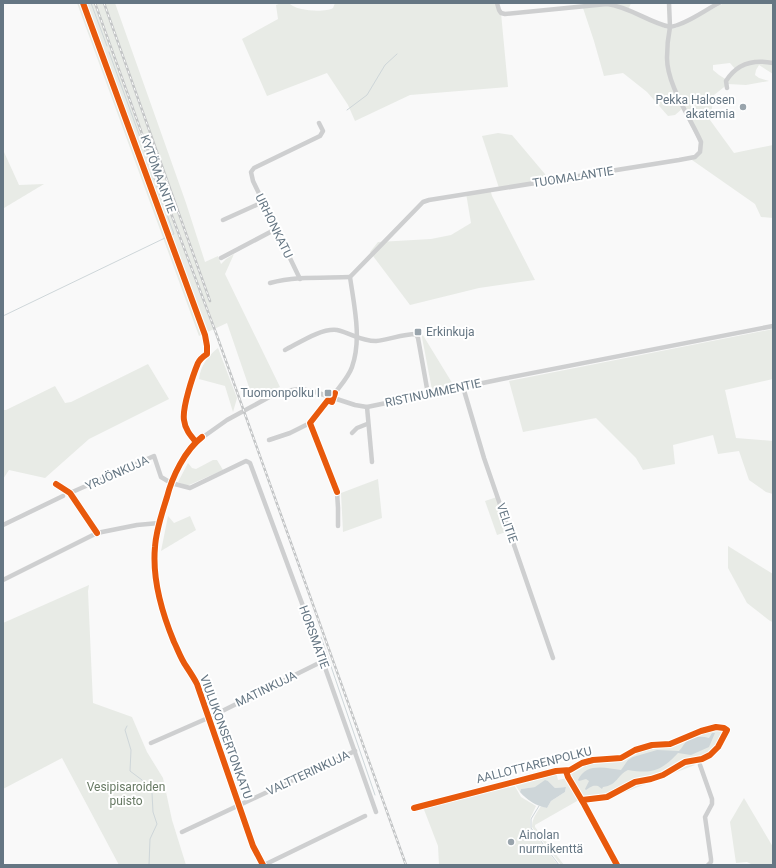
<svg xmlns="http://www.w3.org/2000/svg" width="776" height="868" font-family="Roboto,sans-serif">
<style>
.green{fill:#e8ebe6;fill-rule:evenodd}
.water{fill:#ced6d9}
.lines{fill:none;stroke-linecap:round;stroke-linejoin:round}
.stream{stroke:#ced6d9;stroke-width:1}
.minor{stroke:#cecfd0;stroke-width:4.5}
.rail-casing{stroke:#c3c5c6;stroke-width:2.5}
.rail{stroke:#fff;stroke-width:1;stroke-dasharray:3;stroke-linecap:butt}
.cycleway-casing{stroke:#fff;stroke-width:8}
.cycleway{stroke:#e8590c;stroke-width:6}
.poi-dot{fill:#99a4ac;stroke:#fff;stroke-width:1.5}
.labels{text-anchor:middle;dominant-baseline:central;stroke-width:4;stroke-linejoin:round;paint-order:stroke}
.poi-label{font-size:12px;fill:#657683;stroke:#fff;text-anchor:end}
.street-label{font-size:12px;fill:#657683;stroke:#fff}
.park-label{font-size:12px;fill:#687a64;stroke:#fff}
</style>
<rect width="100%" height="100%" fill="#f9f9f9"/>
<g class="green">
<polygon points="77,3 115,3 186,203 205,262 218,256 221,264 226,259 234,254 225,274 280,387 256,396 251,393 227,323 199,336"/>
<path d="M281,3H289C295,11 325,13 333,8L335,3H497L501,13L508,87L410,95L355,121L348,105L327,73L267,96L242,39L278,19L276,5Z"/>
<path d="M605,3H631L628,11L667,29L676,28L724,3H773V74L759,65L756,70L755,75L759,78L769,81L746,85L728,84L714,95L710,120L734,153L773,145V218L761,217L755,204L692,160L698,152L699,142L682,109L675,115L668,116L647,92L623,73L604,76L594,41L583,8L605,6ZM730,63L736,70L727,80L719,75L713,70V65Z"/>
<polygon points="498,133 512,135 550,180 499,188 482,136"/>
<polygon points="3,152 4,152 19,185 44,184 4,208 3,203"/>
<polygon points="490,189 492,196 535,280 479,288 410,305 370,252 378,242 431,239 451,235 471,223 466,193"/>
<polygon points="773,329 773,379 725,390 736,438 773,441 773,494 766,492 749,480 739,451 718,454 713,435 673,445 675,464 643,470 636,458 596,418 523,432 509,381"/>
<polygon points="421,332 454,386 432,390"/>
<path d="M218,348L237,398L233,412L225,386L199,379C201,365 207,357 218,348Z"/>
<polygon points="148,364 169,399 89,439 45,478 9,470 3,479 3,410 6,410 55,386 65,403 71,402"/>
<polygon points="213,460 217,460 223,470 187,486 178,482 188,463 192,468 196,469"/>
<polygon points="378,479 382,518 343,532 341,493"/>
<polygon points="497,497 509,531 497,535 485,501"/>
<polygon points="168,516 174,523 190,516 196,530 161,551"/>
<polygon points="728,546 773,574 773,622 770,621 747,603 728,568"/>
<polygon points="89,585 88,591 93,703 132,717 147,752 163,778 172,820 186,865 119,865 62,758 3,789 3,623"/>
<polygon points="716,729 722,730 724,733 717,746 710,754 685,761 662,774 650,778 635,781 606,795 582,798 569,774 570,771 583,764 593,761 613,761 621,759 636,751 652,747 669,745 682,739"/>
<polygon points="686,763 693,763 695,765 607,799 603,799 636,784 663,776"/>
<path d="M556,772L558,780L567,778L581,801H577L535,825V827L564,865H561L532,827C532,819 536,814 541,806L547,808L551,801L565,792L566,787L555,788L548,781L536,787L521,789L520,792L514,783Z"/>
<polygon points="513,783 521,797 536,806 530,819 530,828 558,865 439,865 438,846 423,807"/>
<polygon points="744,798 773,847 773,865 753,865 747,862 736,863 730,822"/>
</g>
<g class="water">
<path d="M712,733H715L709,747L691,755L678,753C661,771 653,774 628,770C617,775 618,785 603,787L602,789L598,786C592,785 591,787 586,790L585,789L589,781L586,779L579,781L578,780C586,762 606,768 621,770L628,760L633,757L657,750L679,751C682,748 683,745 685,743C691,736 701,736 709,738Z"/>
<path d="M545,780L548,781L555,788L566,787L565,792L551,801L547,808C536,806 527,800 520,792L521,789L535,787Z"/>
</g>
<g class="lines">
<g class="stream">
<polyline points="91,3 107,46"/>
<polyline points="109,52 140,137"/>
<polyline points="347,110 367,95 385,65 397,54"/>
<polyline points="142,143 150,165"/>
<polyline points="151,170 174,234 170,235"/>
<polyline points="3,316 167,237"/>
<polyline points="321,637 375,795"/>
<polyline points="127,726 125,730 131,750 130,771 142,780 152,793 153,812 157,824 150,839 149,865"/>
<polyline points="539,806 531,819 531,828 559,865"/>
</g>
<g class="minor">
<path d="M83,3L205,335L207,346V354C204,356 200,359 198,363C193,375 182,408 184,420C185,429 190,435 196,442"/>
<path d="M497,3L499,10L501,13L505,14L607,4C630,7 648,22 670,27L669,3"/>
<path d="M727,88L726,81C737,63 753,59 773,63"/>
<polyline points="223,220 263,202"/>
<polyline points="221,258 276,229"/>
<polyline points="300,279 253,181 251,172 254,168 320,136 323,131 319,123"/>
<path d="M270,283C296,276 324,278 350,277"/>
<path d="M285,350C299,343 321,328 337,330C351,333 360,341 376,341C389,340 402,334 416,334L418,338L428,394"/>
<polyline points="463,387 484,458 553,658"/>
<path d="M335,393C341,385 349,376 352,367C362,339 354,305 350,277L423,202L429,200L679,160L695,157L700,152L701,142C690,117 667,85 667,58C667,48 668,37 670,27C685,25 705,10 719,3"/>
<polyline points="367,407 372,462"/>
<polyline points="310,423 337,492 338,508 338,526"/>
<polyline points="352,433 357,428 367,424"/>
<polyline points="269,440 290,433 310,423 327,403 330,396"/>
<polyline points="70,493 154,456 161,477 171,483 190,488 246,461 250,463 310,625 376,812"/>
<polyline points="3,525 63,496"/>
<polyline points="3,580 97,533 137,525 159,523"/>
<polyline points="151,743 208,718 323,661"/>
<polyline points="700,765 712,799 712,804 705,817 711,859 711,862 708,865"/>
<polyline points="182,832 355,751"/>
<polyline points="263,865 253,846 197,684 185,665 165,617 158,592 155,565 155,547 159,523 171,483 178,467 196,442 227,420 273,395 285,391 300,389 312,391 355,405 367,407 502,379 773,326"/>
<polyline points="264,865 365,816"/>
</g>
<g class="rail-casing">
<g id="rail">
<polyline points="95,3 160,184 216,333 406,865"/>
<polyline points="104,3 210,301"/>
</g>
</g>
<use href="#rail" class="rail"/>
<g class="cycleway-casing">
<g id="cycleway">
<path d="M83,3L205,335L207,346V354C204,356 200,359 198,363C193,375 182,408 184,420C185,429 190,435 196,442"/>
<polyline points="335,393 332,402 328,400 310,423 337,492"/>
<path d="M202,437C185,450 172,477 167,497C162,513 156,530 155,547C152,579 162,613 174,642C178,650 181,659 186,666C190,672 194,678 197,684L253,846L263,865"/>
<polyline points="56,484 70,493 97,533"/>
<polyline points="566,771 568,777 584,804 617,865"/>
<polyline points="414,808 556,771 570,770 582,763 593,760 621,758 635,750 652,745 670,744 701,731 716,727 724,728 727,730 718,747 710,755 702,759 685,762 663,775 651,779 635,782 607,797 582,800"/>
</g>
</g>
<use href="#cycleway" class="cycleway"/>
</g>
<g class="poi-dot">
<circle cx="743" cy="107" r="4"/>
<rect x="414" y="328" width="8" height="8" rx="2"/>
<rect x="324" y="389" width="8" height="8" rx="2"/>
<circle cx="511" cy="842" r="4"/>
</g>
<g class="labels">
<g class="poi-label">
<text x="735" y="100">Pekka Halosen<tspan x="735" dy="14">akatemia</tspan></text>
<text x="426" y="332" text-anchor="start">Erkinkuja</text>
<text x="320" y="393">Tuomonpolku I</text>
<text x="519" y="835" text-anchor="start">Ainolan<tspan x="519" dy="14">nurmikenttä</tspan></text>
</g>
<g class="street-label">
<text transform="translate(158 174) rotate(70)">KYTÖMAANTIE</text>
<text transform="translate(573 177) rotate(-9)">TUOMALANTIE</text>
<text transform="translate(274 226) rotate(64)">URHONKATU</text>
<text transform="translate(433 393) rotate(-12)">RISTINUMMENTIE</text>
<text transform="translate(117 473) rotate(-24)">YRJÖNKUJA</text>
<text transform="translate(507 523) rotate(71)">VELITIE</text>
<text transform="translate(314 637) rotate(70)">HORSMATIE</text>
<text transform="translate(266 689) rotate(-26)">MATINKUJA</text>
<text transform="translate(226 737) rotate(70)">VIULUKONSERTONKATU</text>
<text transform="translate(534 765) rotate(-14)">AALLOTTARENPOLKU</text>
<text transform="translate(308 773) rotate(-25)">VALTTERINKUJA</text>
</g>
<g class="park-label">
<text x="126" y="787">Vesipisaroiden<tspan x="126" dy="14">puisto</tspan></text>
</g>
</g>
<rect width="776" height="868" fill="none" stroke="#657683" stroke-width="8"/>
</svg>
